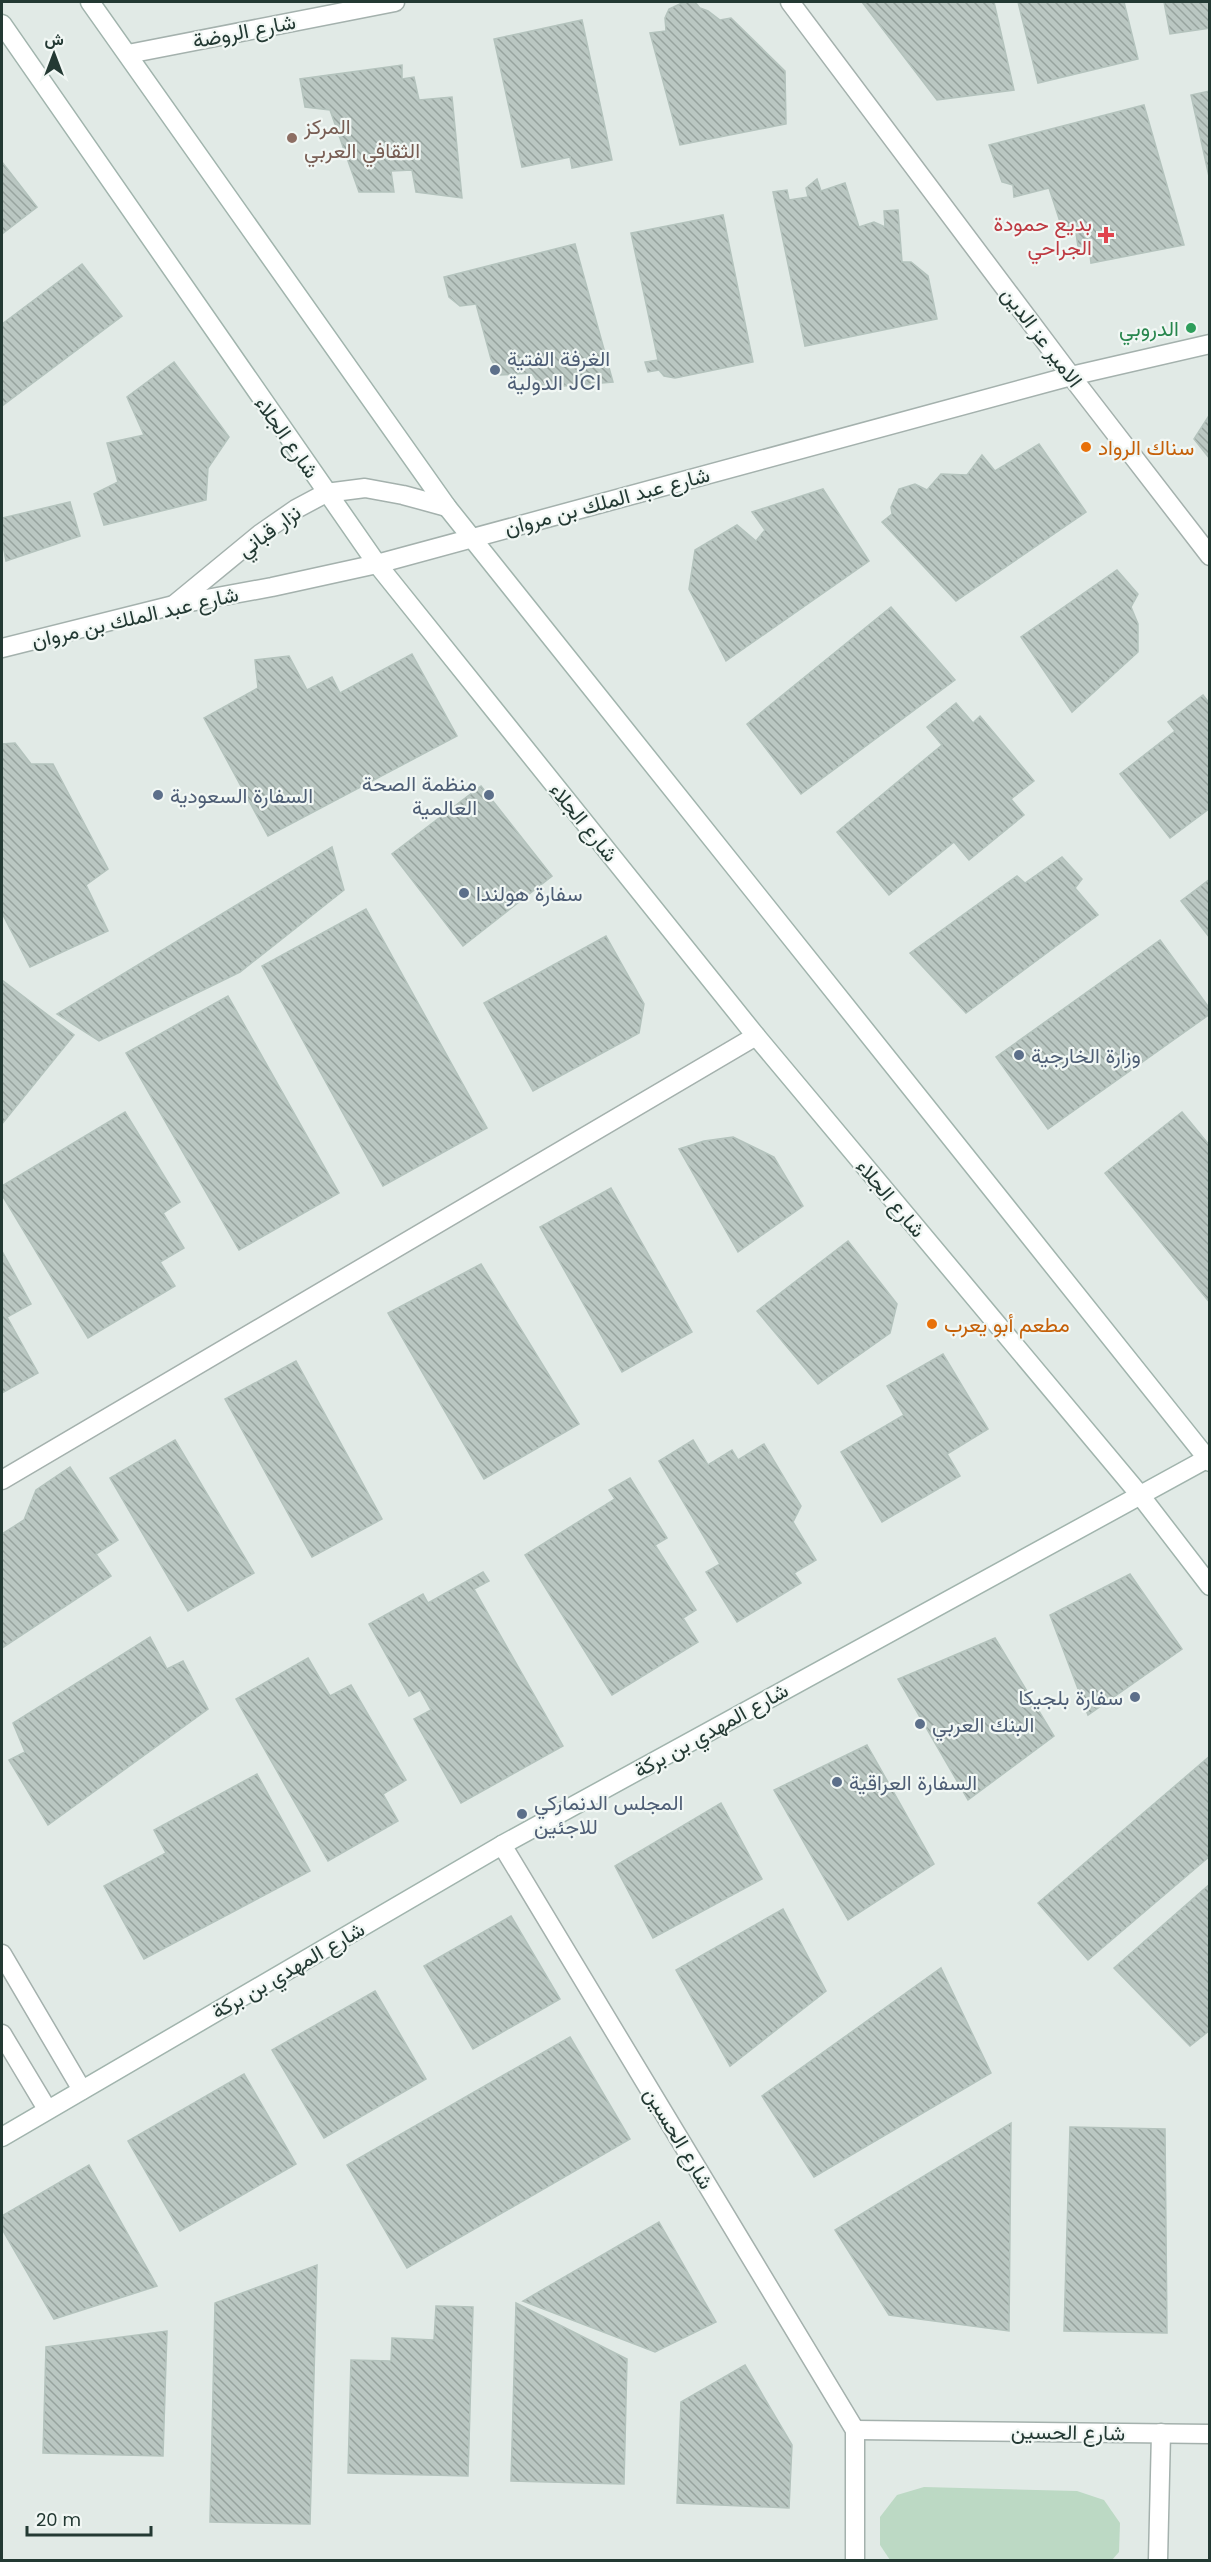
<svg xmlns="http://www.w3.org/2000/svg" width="1211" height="2562" font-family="Poppins,Vazirmatn,sans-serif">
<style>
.green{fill:#bcd9c4}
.building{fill:url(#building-back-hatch);stroke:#b4c3bd;stroke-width:1.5}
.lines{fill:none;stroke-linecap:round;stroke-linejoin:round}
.service-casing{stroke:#a4b1ad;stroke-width:21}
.minor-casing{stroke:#a4b1ad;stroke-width:21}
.tertiary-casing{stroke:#a4b1ad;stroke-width:21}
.secondary-casing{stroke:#a1b4ad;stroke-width:21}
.service{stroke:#fff;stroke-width:18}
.minor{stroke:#fff;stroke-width:18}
.tertiary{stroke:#fff;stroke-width:18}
.secondary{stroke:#fff;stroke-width:18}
.education-dot{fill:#8d6e63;stroke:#f1f7f4;stroke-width:2}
.health-dot{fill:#e0444e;stroke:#f1f7f4;stroke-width:2}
.leisure-dot{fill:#2e9e5b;stroke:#f1f7f4;stroke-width:2}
.service-dot{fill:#5c6f8a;stroke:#f1f7f4;stroke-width:2}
.food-dot{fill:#e8710a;stroke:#f1f7f4;stroke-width:2}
.labels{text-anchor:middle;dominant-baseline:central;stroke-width:4.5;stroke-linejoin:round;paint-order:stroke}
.street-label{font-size:21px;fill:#233933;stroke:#f1f7f4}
.education-label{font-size:21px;fill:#785e54;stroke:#f1f7f4;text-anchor:start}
.health-label{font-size:21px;fill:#be3a42;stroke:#f1f7f4;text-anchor:end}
.leisure-label{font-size:21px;fill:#27864d;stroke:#f1f7f4;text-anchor:end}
.service-label{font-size:21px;fill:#4e5e75;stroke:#f1f7f4;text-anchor:start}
.food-label{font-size:21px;fill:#c56008;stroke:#f1f7f4;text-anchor:start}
</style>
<defs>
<pattern id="building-back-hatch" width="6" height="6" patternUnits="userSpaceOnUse" patternTransform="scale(1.5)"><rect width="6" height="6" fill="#bac7c2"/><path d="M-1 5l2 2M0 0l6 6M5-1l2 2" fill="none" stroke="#97a39e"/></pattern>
</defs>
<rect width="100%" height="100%" fill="#e1eae6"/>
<polygon class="green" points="924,2487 1077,2491 1104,2500 1120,2523 1119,2552 1112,2560 890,2560 880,2545 880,2517 897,2495"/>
<g class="building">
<polygon points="684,2 695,2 700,8 708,11 720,20 731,18 785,71 786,124 680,145 650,33 666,31 665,18 669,9"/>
<polygon points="862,2 994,2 1014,90 937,100"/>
<polygon points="1018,2 1124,2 1138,59 1038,83"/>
<polygon points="1164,2 1210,2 1210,28 1170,34"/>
<polygon points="582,20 612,160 572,168 570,157 522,167 494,39"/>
<polygon points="402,65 402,79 414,77 419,100 452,97 462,198 416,192 412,170 391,171 394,192 359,192 330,110 305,107 300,79"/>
<polygon points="1210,91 1210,181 1191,95"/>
<polygon points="1144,105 1184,245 1091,263 1089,247 1078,247 1075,226 1062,228 1049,188 1014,197 1013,185 1002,182 989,145"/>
<polygon points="2,162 37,207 2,234"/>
<polygon points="817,179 821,191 845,183 859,227 874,222 885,227 884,211 898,210 902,262 911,262 928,276 937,319 805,346 773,192 787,190 789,200 808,197 806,188"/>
<polygon points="723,215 753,362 675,378 664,376 659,370 648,372 645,362 658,360 631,233"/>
<polygon points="575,244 613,382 564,386 563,382 540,385 532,373 500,375 491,359 476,304 460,306 449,297 444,277"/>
<polygon points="82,264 122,316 2,406 2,324"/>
<polygon points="174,362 229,437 208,468 206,500 104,525 94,494 118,482 107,443 144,435 127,397"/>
<polygon points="1210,414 1210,459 1194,439"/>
<polygon points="1039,444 1086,512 956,601 882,522 892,514 891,507 899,489 915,484 927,490 941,474 967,475 982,455 995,471"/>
<polygon points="823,489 869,561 726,661 689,589 695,550 737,525 756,541 765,530 752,512"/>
<polygon points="70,502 80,536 6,561 2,540 2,518"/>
<polygon points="1117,570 1138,594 1131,607 1138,624 1138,652 1072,712 1021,637"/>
<polygon points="891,607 955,680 801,794 747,724"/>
<polygon points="412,654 457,736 268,836 204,718 258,688 255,660 289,656 307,690 332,677 340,693"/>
<polygon points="1203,695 1210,704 1210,808 1170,838 1120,774 1175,731 1168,722"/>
<polygon points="956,703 973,723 980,716 1034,781 1011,799 1024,815 969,860 954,842 889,895 837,832 942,745 927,727"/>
<polygon points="15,743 31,764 53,764 108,869 86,885 108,931 30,967 2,913 2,744"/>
<polygon points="481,786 552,876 463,946 392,854"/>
<polygon points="332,847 344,890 240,972 99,1041 57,1014"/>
<polygon points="1062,857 1082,879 1075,888 1098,915 966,1013 910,953 1017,876 1025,883"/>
<polygon points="1210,879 1210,938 1181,901"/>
<polygon points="366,909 487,1128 383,1186 262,966"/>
<polygon points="606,936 644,1004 639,1033 533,1091 484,1003"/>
<polygon points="1160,940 1210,1009 1210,1014 1048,1129 996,1057"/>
<polygon points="2,980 74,1035 2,1124"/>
<polygon points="228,996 339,1193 239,1250 126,1053"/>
<polygon points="125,1112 180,1202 163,1213 184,1248 160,1262 175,1286 88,1338 2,1195 2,1186"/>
<polygon points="1182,1112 1210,1146 1210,1303 1105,1173"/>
<polygon points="733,1137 774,1157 803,1206 738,1252 679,1149 704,1141"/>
<polygon points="611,1188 692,1332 622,1372 540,1227"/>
<polygon points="848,1241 897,1304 890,1333 818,1384 757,1311"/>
<polygon points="2,1251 31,1304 7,1317 38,1373 2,1393"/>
<polygon points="481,1264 579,1424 484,1479 388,1313"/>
<polygon points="943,1354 988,1429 947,1454 960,1476 882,1522 841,1452 904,1415 887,1386"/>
<polygon points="296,1361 382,1519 312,1557 225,1399"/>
<polygon points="175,1440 254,1573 188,1611 110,1478"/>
<polygon points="693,1440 708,1465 732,1450 738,1460 764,1444 801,1506 793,1522 816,1560 794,1573 801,1583 737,1622 706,1572 720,1564 659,1461"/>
<polygon points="70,1467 118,1540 96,1554 111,1576 2,1648 2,1534 24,1520 36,1490"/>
<polygon points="630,1478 667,1538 655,1545 696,1610 683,1618 698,1642 612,1695 525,1555 615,1499 609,1490"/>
<polygon points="483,1572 489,1581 474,1589 563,1746 461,1803 414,1719 431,1710 420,1690 409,1696 369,1624 423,1594 428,1603"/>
<polygon points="1130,1574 1182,1649 1088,1715 1050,1615"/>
<polygon points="150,1637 167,1669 183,1661 208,1709 48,1825 9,1760 25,1752 13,1723"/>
<polygon points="995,1638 1054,1736 968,1800 898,1679"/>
<polygon points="308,1658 330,1696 351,1685 406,1780 383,1794 398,1821 328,1861 236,1699"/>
<polygon points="867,1745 934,1864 848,1920 774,1790"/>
<polygon points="1210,1756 1210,1856 1088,1960 1038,1903"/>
<polygon points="257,1774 310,1871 144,1959 104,1886 166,1853 154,1830"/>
<polygon points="721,1803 762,1879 653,1938 615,1866"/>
<polygon points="1210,1884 1210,2030 1190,2046 1114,1968"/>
<polygon points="783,1909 826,1991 730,2066 676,1970"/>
<polygon points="511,1916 560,1999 473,2049 424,1966"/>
<polygon points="941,1968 991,2073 814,2177 762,2096"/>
<polygon points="375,1991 426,2079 324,2138 272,2050"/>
<polygon points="570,2037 630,2139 407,2268 347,2165"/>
<polygon points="244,2074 296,2164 180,2231 128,2141"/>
<polygon points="1011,2123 1009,2331 889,2315 835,2230"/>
<polygon points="1070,2127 1165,2129 1167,2333 1064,2331"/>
<polygon points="89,2165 157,2286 54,2319 2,2229 2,2216"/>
<polygon points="659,2222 716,2322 655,2352 523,2301"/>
<polygon points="317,2265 310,2524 210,2522 215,2303"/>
<polygon points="516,2303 627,2359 624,2484 511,2481"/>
<polygon points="436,2306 473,2307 468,2476 348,2473 351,2360 391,2361 392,2338 434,2340"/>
<polygon points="167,2331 163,2456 43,2453 46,2347"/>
<polygon points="745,2365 792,2445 789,2508 677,2503 681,2402"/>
</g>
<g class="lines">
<g class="service-casing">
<polyline id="service" points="2,1954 82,2090"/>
</g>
<g class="minor-casing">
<g id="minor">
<polyline points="790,2 1071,376 1210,556"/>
<polyline points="128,54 395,2"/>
<polyline points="2,1480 756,1036"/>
<polyline points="502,1845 855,2430 855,2560"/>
<polyline points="2,2034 47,2109"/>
<polyline points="855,2430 1210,2434"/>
<polyline points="1158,2560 1161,2433"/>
</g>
</g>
<g class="tertiary-casing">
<g id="tertiary">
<polyline points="175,604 260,534 296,509 326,493 365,488 403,495 447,507"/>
<polyline points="2,648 174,605 272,587 377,564 1071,376 1210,344"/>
</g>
</g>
<g class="secondary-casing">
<g id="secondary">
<polyline points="90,2 447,507 1210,1462"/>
<polyline points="2,24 377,564 756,1036 1140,1495 1210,1586"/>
<polyline points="2,2137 502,1845 1210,1457"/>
</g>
</g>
<use href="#service" class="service"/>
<use href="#minor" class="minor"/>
<use href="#tertiary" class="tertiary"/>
<use href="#secondary" class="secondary"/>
</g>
<circle class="education-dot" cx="292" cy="138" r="6"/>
<path class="health-dot" d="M1103 226h6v6h6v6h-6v6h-6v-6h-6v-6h6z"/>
<circle class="leisure-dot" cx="1191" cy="328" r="6"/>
<g class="service-dot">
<circle cx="495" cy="370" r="6"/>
<circle cx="158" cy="795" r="6"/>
<circle cx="489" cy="795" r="6"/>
<circle cx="464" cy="893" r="6"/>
<circle cx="1019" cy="1055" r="6"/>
<circle cx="1135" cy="1697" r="6"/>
<circle cx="920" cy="1724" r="6"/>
<circle cx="837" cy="1782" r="6"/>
<circle cx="522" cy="1814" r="6"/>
</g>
<g class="food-dot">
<circle cx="1086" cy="447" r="6"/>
<circle cx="932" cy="1324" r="6"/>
</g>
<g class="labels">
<g class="street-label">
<text transform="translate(244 31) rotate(-11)">شارع الروضة</text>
<text transform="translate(1042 337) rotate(53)">الامير عز الدين</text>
<text transform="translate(287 437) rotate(55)">شارع الجلاء</text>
<text transform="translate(607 501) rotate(-15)">شارع عبد الملك بن مروان</text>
<text transform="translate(269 531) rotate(-36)">نزار قباني</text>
<text transform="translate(135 617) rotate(-13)">شارع عبد الملك بن مروان</text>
<text transform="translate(584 822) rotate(51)">شارع الجلاء</text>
<text transform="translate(891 1198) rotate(50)">شارع الجلاء</text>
<text transform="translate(711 1730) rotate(-29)">شارع المهدي بن بركة</text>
<text transform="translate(288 1970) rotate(-30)">شارع المهدي بن بركة</text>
<text transform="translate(679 2138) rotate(59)">شارع الحسين</text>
<text transform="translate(1068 2432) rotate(1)">شارع الحسين</text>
</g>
<g class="education-label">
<text x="304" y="126">المركز<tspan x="304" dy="24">الثقافي العربي</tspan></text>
</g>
<g class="health-label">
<text x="1092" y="223">بديع حمودة<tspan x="1092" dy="24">الجراحي</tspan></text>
</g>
<g class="leisure-label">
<text x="1179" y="328">الدروبي</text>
</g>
<g class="service-label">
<text x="507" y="358">الغرفة الفتية<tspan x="507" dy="24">الدولية JCI</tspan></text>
<text x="477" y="783" text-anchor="end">منظمة الصحة<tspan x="477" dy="24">العالمية</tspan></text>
<text x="170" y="795">السفارة السعودية</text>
<text x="476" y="893">سفارة هولندا</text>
<text x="1031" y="1055">وزارة الخارجية</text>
<text x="1123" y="1697" text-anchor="end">سفارة بلجيكا</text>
<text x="932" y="1724">البنك العربي</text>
<text x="849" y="1782">السفارة العراقية</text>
<text x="534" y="1802">المجلس الدنماركي<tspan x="534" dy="24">للاجئين</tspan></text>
</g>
<g class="food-label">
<text x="1098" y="447">سناك الرواد</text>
<text x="944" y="1324">مطعم أبو يعرب</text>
</g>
</g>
<rect width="1211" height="2562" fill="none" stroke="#233933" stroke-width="6"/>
<g transform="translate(54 54)" stroke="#f1f7f4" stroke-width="4.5" paint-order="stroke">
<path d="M0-4.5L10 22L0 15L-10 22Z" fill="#233933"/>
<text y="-9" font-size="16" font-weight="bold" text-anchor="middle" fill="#233933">ش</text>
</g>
<path d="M27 2526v9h124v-9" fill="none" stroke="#233933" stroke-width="3"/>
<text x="36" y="2526" font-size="18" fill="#233933" stroke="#f1f7f4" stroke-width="4.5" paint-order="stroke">20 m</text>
</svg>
